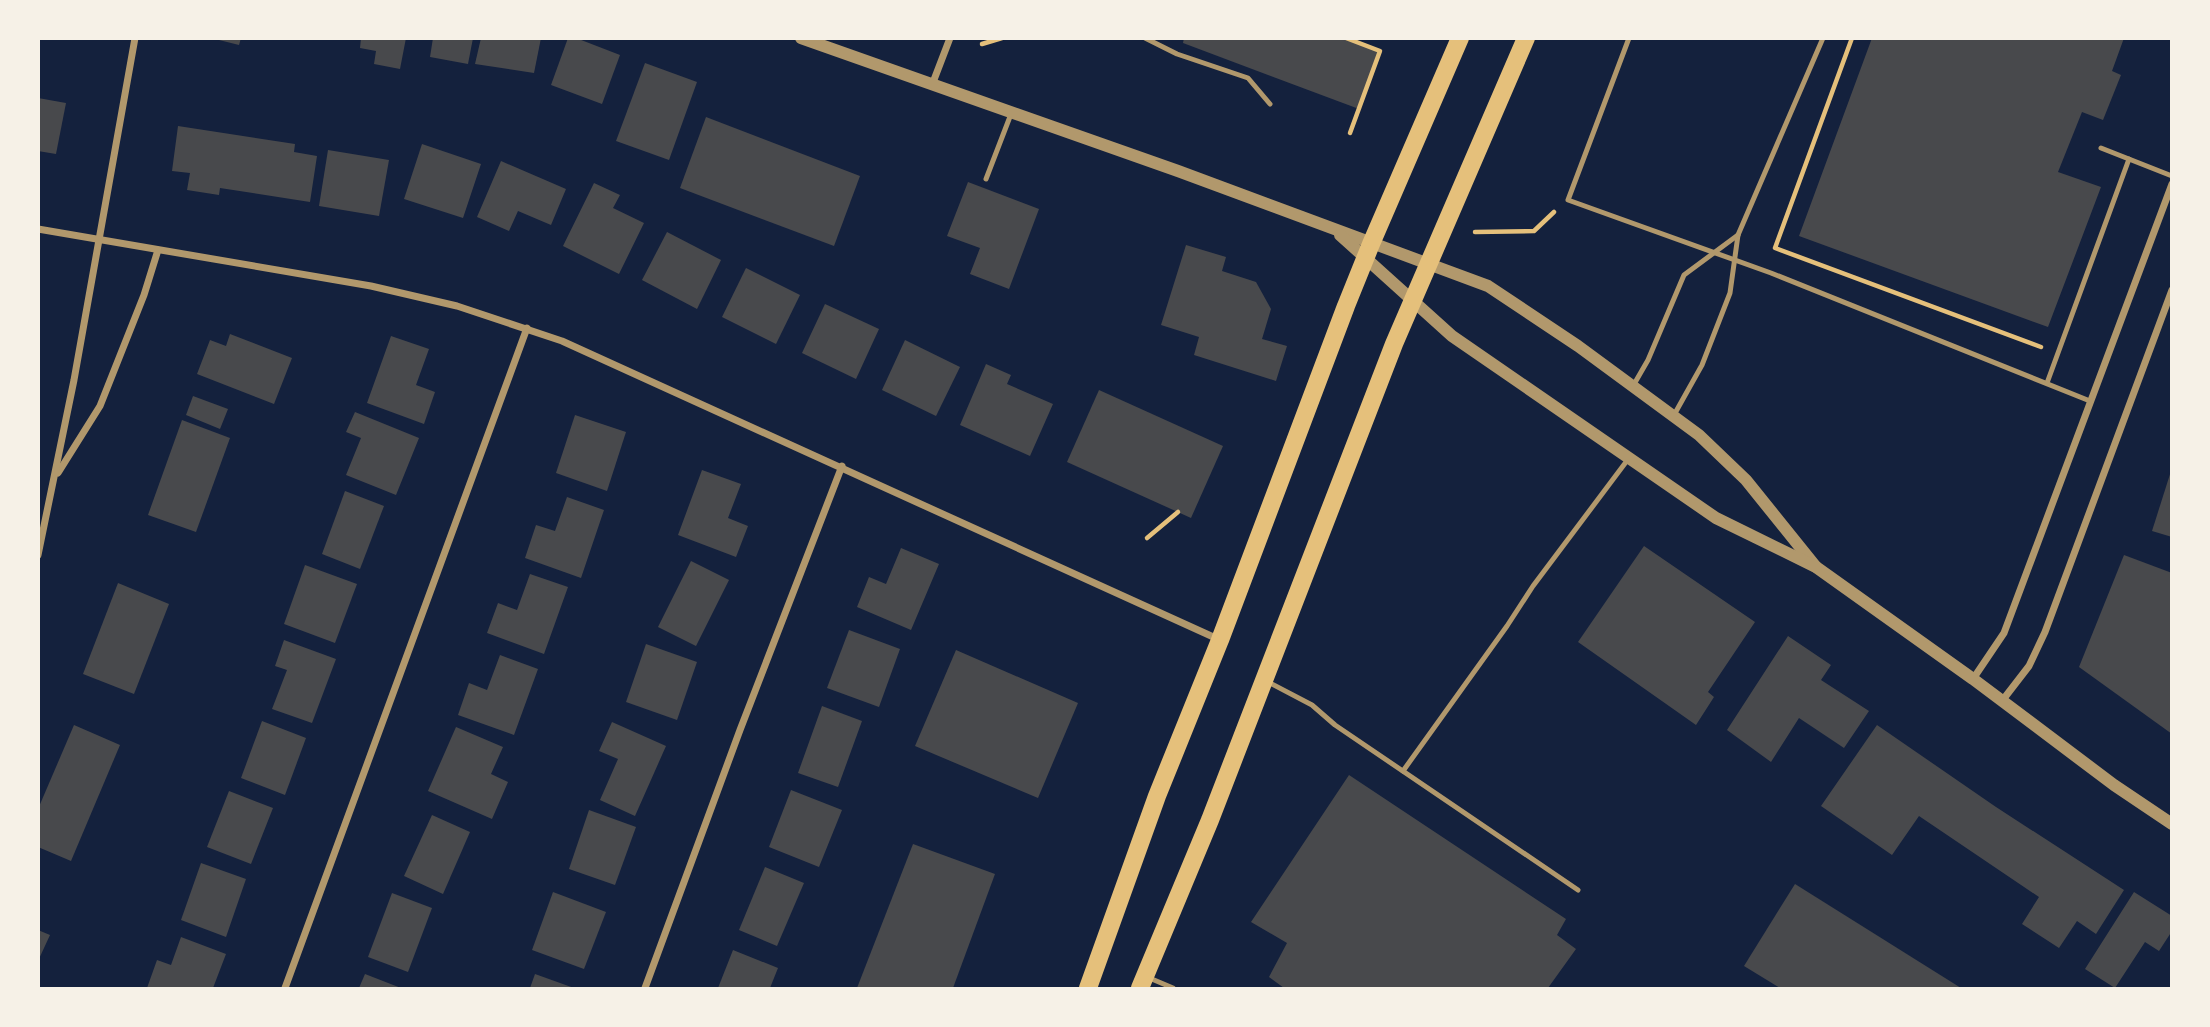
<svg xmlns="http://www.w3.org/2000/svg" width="2210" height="1027" font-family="Arial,sans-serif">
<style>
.building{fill:#48494c}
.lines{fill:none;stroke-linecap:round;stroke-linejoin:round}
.path{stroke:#e5c07b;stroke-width:4.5}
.service{stroke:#b1986c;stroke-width:5}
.minor{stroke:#b1986c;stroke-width:7}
.tertiary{stroke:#b1986c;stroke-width:12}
.primary{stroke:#e5c07b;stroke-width:18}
</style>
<rect width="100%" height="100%" fill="#14213d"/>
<g class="building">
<polygon points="211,38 241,38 239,45"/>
<polygon points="361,38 406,38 400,69 374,64 376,51 360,48"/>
<polygon points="433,38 473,38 468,64 430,57"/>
<polygon points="481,38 541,38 534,73 475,64"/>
<polygon points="568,38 576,38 620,55 602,104 551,85"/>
<polygon points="1184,38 1346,38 1380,51 1359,109 1183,43"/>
<polygon points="1872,38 2124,38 2112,71 2121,75 2103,120 2082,112 2058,172 2101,187 2048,327 1799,236"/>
<polygon points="645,63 697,82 669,160 616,141"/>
<polygon points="38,98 66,103 56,154 38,151"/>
<polygon points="706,117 860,176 834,246 680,188"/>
<polygon points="178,126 295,144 294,152 317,156 310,202 220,188 219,195 187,190 190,173 172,171"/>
<polygon points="422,144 481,164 463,218 404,199"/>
<polygon points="328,150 389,160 379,216 319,206"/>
<polygon points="501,161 566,189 551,225 518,211 509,231 477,217"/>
<polygon points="968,182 1039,209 1009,289 970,274 980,248 947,236"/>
<polygon points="594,183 620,195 613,208 644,223 619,274 563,246"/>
<polygon points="667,232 721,260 697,309 642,280"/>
<polygon points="1186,245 1226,257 1222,271 1256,282 1271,309 1262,339 1287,346 1276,381 1194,355 1199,337 1161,325"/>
<polygon points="746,268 800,295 776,344 722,317"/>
<polygon points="825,304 879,329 856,379 802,353"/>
<polygon points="230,334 292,358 274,404 197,374 210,340 226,346"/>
<polygon points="391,336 429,349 416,385 435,392 424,424 367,403"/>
<polygon points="905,340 960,367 936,416 882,390"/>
<polygon points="986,364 1011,375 1007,384 1053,404 1030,456 960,425"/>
<polygon points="1099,390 1223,446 1191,518 1067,462"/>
<polygon points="193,396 228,409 220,429 186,415"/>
<polygon points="355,412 419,438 396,495 346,475 361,438 346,432"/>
<polygon points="575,415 626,432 607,491 556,473"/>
<polygon points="182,420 230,438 196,532 148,515"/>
<polygon points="702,470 741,484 728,518 748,526 736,557 678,535"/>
<polygon points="2171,471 2172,471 2172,537 2152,531"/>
<polygon points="345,491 384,506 360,569 322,554"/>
<polygon points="567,497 604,510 581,578 525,558 536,525 555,531"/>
<polygon points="1644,546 1755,622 1708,692 1714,697 1696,725 1578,642"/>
<polygon points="901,548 939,564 911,630 857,607 869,577 886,584"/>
<polygon points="2124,555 2172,573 2172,734 2079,667"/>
<polygon points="691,561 729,580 696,646 658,627"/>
<polygon points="305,565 357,584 335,643 284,624"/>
<polygon points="530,574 568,587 544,654 487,633 498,603 517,610"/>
<polygon points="118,583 169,604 134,694 83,674"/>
<polygon points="849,630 900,649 879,707 827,688"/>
<polygon points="1788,636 1831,665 1821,680 1869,711 1844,748 1799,718 1771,762 1727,730"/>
<polygon points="284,640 336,659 312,723 272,709 287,670 275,666"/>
<polygon points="646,644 697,662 677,720 626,702"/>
<polygon points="956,650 1078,703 1038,798 915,746"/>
<polygon points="500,655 538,669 514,735 458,715 469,683 487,690"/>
<polygon points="822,706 862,721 838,787 798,773"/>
<polygon points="262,721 306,738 285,795 241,778"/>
<polygon points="612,722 666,746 635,816 600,800 618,759 599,751"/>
<polygon points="74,725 120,745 71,861 38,847 38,809"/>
<polygon points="1877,725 1996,807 2124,890 2096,934 2077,921 2059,948 2022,924 2039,897 1919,816 1892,855 1821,806"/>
<polygon points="456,727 503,747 491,774 508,782 492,819 428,791"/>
<polygon points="1349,775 1566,919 1557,935 1576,949 1548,988 1284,988 1269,977 1287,943 1251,922"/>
<polygon points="791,790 842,810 819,867 769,847"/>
<polygon points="229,791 273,808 251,864 207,847"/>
<polygon points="589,810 636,827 615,885 569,869"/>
<polygon points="432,815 470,832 443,894 404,876"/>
<polygon points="913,844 995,874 953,988 857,988"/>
<polygon points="201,863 246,879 226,937 181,920"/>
<polygon points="765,867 804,883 777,946 739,930"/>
<polygon points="1795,884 1961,988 1780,988 1744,966"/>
<polygon points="553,892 606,912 584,969 532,950"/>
<polygon points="2134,892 2172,916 2172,931 2159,951 2145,942 2115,988 2085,969"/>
<polygon points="392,893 432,908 408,972 368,957"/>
<polygon points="38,930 50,935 38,961"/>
<polygon points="181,937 226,954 213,988 147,988 157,960 171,965"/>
<polygon points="733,950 778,968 770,988 718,988"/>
<polygon points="365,974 401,988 359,988"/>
<polygon points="535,974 574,988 530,988"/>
</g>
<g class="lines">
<g class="path">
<polyline points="1346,38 1380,51 1350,133"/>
<polyline points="1852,38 1775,248 2041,347"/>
<polyline points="982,44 1002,38"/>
<polyline points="1475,232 1534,231 1554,212"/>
<polyline points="1147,538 1178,512"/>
</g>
<g class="service">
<polyline points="1145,38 1177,54 1248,78 1270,104"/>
<polyline points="1629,38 1568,200 1771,273 2090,401"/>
<polyline points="2101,148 2172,176"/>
<polyline points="986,179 1011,114"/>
<polyline points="2047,383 2129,159"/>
<polyline points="1633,386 1648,360 1684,275 1738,235"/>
<polyline points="1674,415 1702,365 1730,293 1738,235 1823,38"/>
<polyline points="1268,682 1312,705 1335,725 1578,890"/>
<polyline points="1403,771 1507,626 1533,586 1629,458"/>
<polyline points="1147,977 1173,988"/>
</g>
<g class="minor">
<polyline points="932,85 950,38"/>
<polyline points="38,229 371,286 457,306 562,341 1220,640"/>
<polyline points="58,473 100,406 144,295 158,250"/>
<polyline points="38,555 74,380 135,38"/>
<polyline points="1973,679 2004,633 2172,184"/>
<polyline points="2002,701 2029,666 2045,632 2172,290"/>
<polyline points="285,988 527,328"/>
<polyline points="645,988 740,730 842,466"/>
</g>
<g class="tertiary">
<polyline points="801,38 1178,171 1488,286 1578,346 1699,435 1746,480 1816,567"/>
<polyline points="1340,235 1452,336 1716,518 1816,567 1973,679 2114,785 2172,824"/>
</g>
<g class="primary">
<polyline points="1088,988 1157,796 1220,640 1346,306 1371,244 1460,38"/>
<polyline points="1140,988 1210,820 1394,344 1526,38"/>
</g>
</g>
<rect width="2210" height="1027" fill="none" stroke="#f6f1e7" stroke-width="80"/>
</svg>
